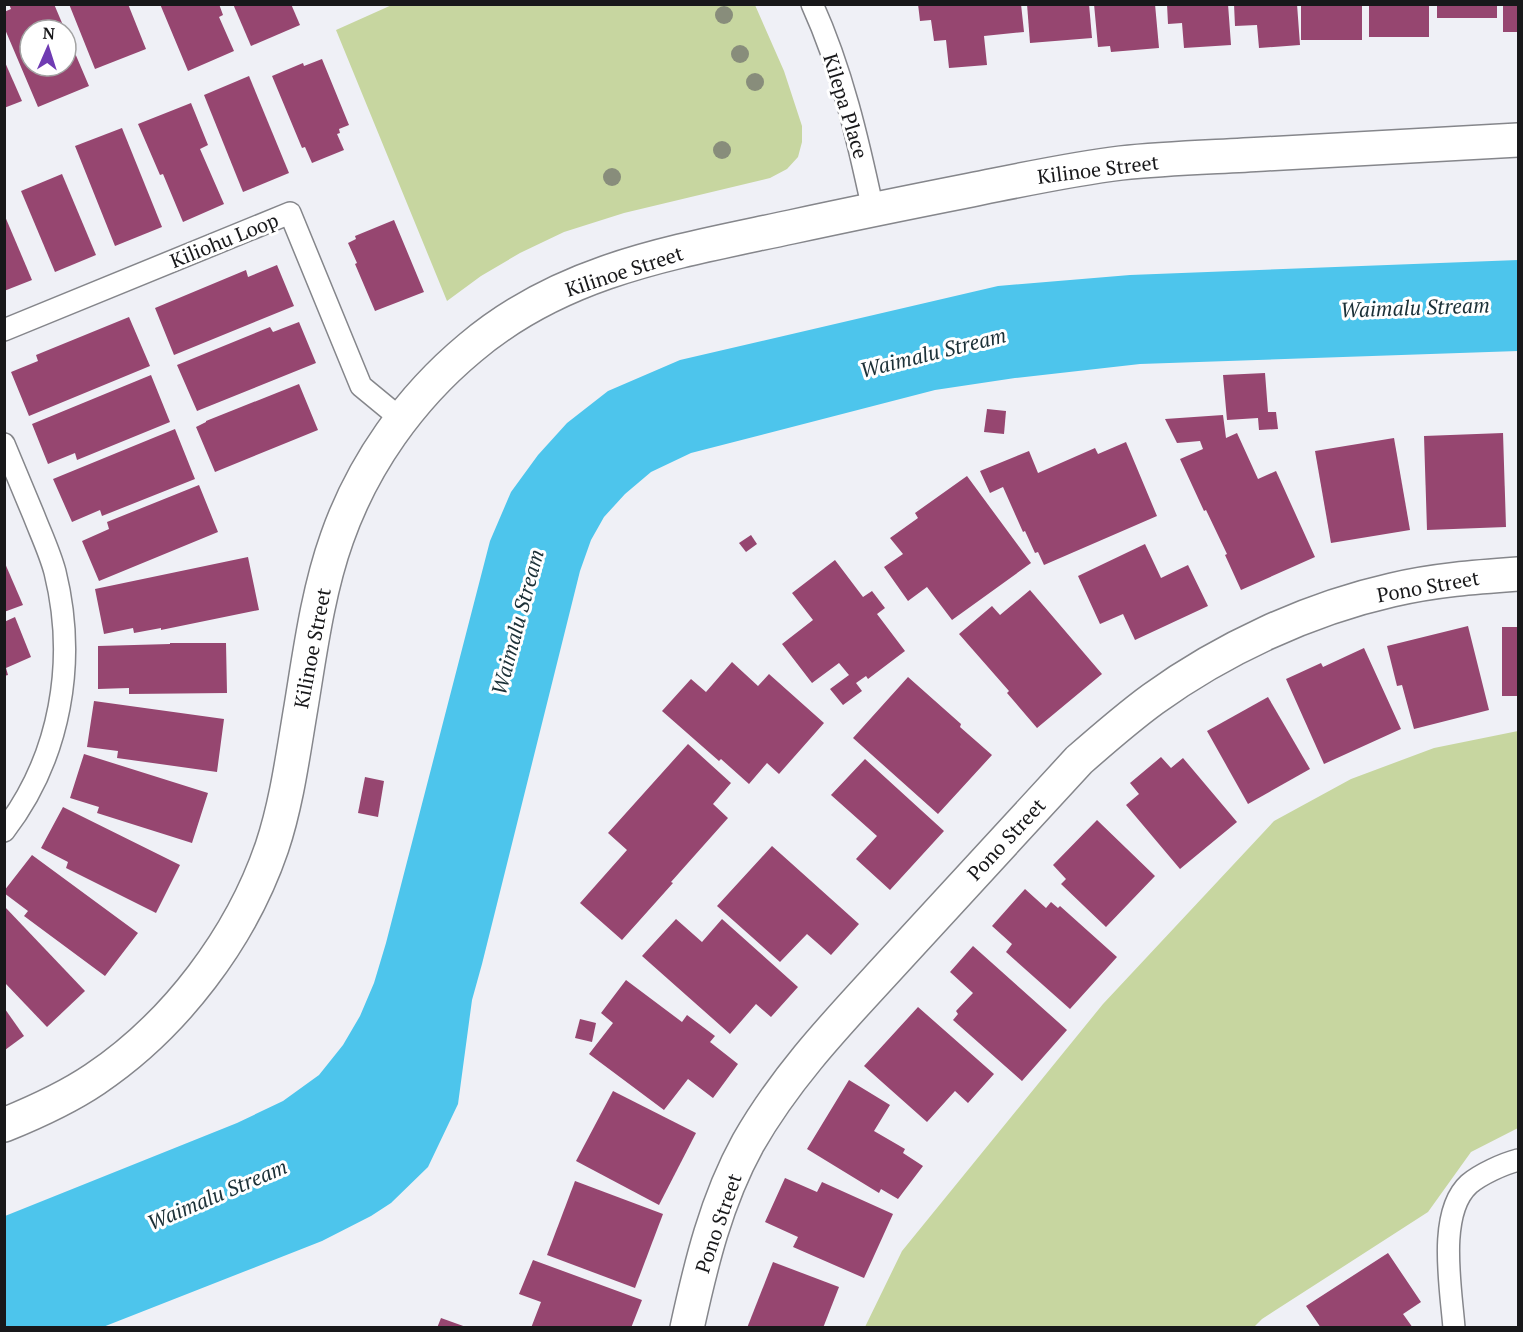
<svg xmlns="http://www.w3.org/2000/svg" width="1523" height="1332" font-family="'PT Serif',serif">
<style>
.green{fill:#c7d6a0}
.water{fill:#4dc5ec}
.building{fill:#964670}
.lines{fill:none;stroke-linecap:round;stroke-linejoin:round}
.lane-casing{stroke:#85868b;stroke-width:24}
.street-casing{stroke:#85868b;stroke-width:36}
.lane{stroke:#fff;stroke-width:21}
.street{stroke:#fff;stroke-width:33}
.tree{fill:#888d7b}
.labels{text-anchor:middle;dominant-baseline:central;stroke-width:6;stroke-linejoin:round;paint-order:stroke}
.street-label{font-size:20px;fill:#18181a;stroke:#fff}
.water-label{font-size:21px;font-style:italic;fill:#1b3037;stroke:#fff}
</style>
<rect width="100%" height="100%" fill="#eff0f6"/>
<g class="green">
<polygon points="394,4 755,5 784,71 802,126 802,142 798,157 787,169 770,178 624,213 564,232 520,253 481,276 447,301 336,30"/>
<polygon points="1518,731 1518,1128 1471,1152 1428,1212 1262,1319 1254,1327 865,1327 902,1251 1103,1004 1274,821 1351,779 1434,748"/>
</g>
<polygon class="water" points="1518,260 1518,351 1140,364 1015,378 935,390 691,453 651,472 625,494 604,517 591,540 580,571 482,964 472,1000 458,1104 428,1167 391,1203 371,1216 322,1241 103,1327 5,1327 5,1216 237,1123 283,1101 319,1075 343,1045 360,1016 374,983 386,943 490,541 511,492 538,455 567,423 608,391 680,360 998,286 1130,275"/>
<g class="building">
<polygon points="9,4 54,4 65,30 30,30 30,66 66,66 66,32 89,86 38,107 4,27 4,12 11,9"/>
<polygon points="69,4 128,4 146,49 95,69"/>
<polygon points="160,4 219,4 223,15 219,17 234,51 188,71"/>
<polygon points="233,4 291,4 300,25 251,46"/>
<polygon points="918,4 1021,4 1024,32 984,36 987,65 949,68 946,40 934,41 931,20 920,21"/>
<polygon points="1027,4 1089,4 1092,38 1030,43"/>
<polygon points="1094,4 1155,4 1159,48 1111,52 1110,46 1098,47"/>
<polygon points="1167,4 1228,4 1231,45 1184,48 1182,23 1168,24"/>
<polygon points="1234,4 1297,4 1300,45 1259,48 1257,25 1235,26"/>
<rect x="1301" y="4" width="61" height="36"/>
<rect x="1369" y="4" width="60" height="33"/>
<rect x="1437" y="4" width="60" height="14"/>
<rect x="1503" y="4" width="15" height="28"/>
<polygon points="322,59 349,125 339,129 340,133 337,134 344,150 312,163 305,147 302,148 272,76 303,63 304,66"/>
<polygon points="4,60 22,101 4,108"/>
<polygon points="249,76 289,173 243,192 204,95"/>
<polygon points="191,103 208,145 200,149 224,204 183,222 163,174 160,175 138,124"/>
<polygon points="122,128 162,227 115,246 75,146"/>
<polygon points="62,174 96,255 55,272 21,191"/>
<polygon points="4,214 32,280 4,291"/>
<polygon points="394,220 424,292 375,311 355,264 357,263 348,243 356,239 355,236"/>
<polygon points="277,265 294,306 174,355 155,308 246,270 248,277"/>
<polygon points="129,317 150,366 29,416 11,372 38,361 36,355"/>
<polygon points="299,322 316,363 197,411 177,365 270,327 273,332"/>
<polygon points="1265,373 1268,412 1276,412 1278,429 1259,430 1258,418 1227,420 1223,375"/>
<polygon points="151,375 170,422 77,460 75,453 48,464 32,424"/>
<polygon points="299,384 318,430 215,472 196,427 206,422 206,421"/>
<polygon points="987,409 1006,411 1004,434 984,432"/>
<polygon points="1223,415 1226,438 1237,433 1258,479 1276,471 1315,557 1241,590 1225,555 1227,554 1206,510 1204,511 1180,459 1203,449 1200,441 1177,443 1165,419"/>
<polygon points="175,429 195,479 102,516 100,510 72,522 53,479"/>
<polygon points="1503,433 1506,527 1427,530 1424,436"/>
<polygon points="1394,438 1410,530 1331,543 1315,451"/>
<polygon points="1126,442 1157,516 1044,565 1038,552 1035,553 1025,531 1023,532 1003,487 990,493 980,471 1029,451 1038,473 1095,448 1098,454"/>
<polygon points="967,476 1031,563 952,620 927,587 908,601 884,567 903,554 890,538 918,518 915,513"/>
<polygon points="199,485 218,532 99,581 82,541 109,529 107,522"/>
<polygon points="751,535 757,544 746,552 739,543"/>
<polygon points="1145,544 1161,578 1188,565 1208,606 1135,640 1123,614 1100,624 1078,576"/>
<polygon points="248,557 259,610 161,630 161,628 134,633 133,628 104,634 95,589"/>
<polygon points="835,560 863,597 872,591 885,608 877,614 905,651 868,679 866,676 856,683 862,691 843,705 830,689 849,675 839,663 812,683 782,644 813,620 792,593"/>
<polygon points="4,561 23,605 4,612"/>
<polygon points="1030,590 1102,674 1037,728 1007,693 1009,691 959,634 992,606 1000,615"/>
<polygon points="15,617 31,657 6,668 8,675 4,676 4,622"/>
<polygon points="1468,626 1489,710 1414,729 1402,685 1397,686 1387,646"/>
<rect x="1502" y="627" width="16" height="69"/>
<polygon points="170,643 226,643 227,693 129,694 129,688 98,689 98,646 170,644"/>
<polygon points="1364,648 1401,729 1324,764 1286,679 1321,663 1323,667"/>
<polygon points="732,662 758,686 769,674 824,723 779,774 767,763 749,784 721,759 719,761 662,711 691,679 706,692"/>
<polygon points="908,677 961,724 960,727 992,755 938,814 853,738"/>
<polygon points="1268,697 1310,769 1248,804 1207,731"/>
<polygon points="94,701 224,719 217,772 117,758 118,751 87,747"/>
<polygon points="688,744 731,783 713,804 728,818 671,882 673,883 622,940 580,903 627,850 608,833"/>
<polygon points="84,754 208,793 192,843 97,813 99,807 70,798"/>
<polygon points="1161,757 1171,768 1183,758 1237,822 1180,869 1126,805 1139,794 1130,783"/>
<polygon points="865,759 944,831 890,890 856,859 877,836 831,795"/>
<polygon points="365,777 384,781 378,817 358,813"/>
<polygon points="63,807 180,865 156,913 66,868 68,862 41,848"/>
<polygon points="1097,820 1155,876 1106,927 1061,884 1066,879 1053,865"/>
<polygon points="772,846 859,924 831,955 807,934 780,962 717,906"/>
<polygon points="32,855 138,933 105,976 24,916 28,911 4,893 4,891"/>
<polygon points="1025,889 1046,908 1051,902 1058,908 1060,906 1117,957 1070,1009 1006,952 1012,944 992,926"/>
<polygon points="5,907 85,991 47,1027 5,983"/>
<polygon points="676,919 702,942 722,919 798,987 771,1017 756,1004 730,1034 642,956"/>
<polygon points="973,946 1067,1030 1022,1081 953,1020 958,1014 956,1011 973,993 950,972"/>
<polygon points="626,980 682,1022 687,1015 715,1036 710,1042 738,1064 713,1098 688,1079 664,1110 589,1054 613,1023 601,1013"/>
<polygon points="918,1007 994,1074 968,1103 955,1091 927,1122 864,1066"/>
<polygon points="5,1009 24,1036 5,1050"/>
<polygon points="580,1019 596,1023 592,1042 575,1038"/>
<polygon points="849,1080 890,1105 874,1131 905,1149 903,1153 923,1166 898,1199 881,1189 879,1193 807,1149"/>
<polygon points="613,1091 696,1133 659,1205 576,1161"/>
<polygon points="785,1178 817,1192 822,1182 893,1214 864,1278 793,1247 798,1237 765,1222"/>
<polygon points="575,1181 663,1214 635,1288 547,1255"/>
<polygon points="1388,1253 1421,1302 1403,1314 1413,1328 1321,1328 1306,1306"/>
<polygon points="533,1260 642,1300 631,1328 531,1328 541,1302 519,1294"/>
<polygon points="773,1262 839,1287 823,1328 747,1328"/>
<polygon points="441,1318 466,1327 466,1328 437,1328"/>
</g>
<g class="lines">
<g class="lane-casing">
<g id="lane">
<path d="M812,4C842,70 858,140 873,210"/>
<polyline points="4,330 290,213 361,386 401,419"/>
<path d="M4,444C14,468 24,492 34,516C41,534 50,553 55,572C77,661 61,757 4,831"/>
<path d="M1454,1328C1451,1288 1437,1213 1469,1184C1481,1174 1503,1164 1518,1160"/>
</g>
</g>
<g class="street-casing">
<g id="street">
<path d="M4,1125C36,1112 67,1098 95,1079C175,1025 241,938 272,847C287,802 293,754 301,707C310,652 318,591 337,538C363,464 410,398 470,348C563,269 675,252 791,227C851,214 910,202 971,190C1021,180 1071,169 1121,163C1168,158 1216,157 1264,154C1349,149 1434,145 1518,140"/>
<path d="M687,1328C701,1264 716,1201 748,1143C788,1073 841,1019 895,960C956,894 1017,827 1079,760C1103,739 1127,718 1153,699C1222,649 1308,609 1392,590C1434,580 1476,577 1518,574"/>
</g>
</g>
<use href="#lane" class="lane"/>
<use href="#street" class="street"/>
</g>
<g class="tree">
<circle cx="724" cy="15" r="9"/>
<circle cx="740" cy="54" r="9"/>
<circle cx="755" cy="82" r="9"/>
<circle cx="722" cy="150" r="9"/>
<circle cx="612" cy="177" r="9"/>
</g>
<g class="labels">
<g class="street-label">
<text transform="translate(846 106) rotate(73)">Kilepa Place</text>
<text transform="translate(1098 169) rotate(-7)">Kilinoe Street</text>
<text transform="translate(224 240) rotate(-22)">Kiliohu Loop</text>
<text transform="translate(624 271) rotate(-18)">Kilinoe Street</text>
<text transform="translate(1428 586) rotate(-10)">Pono Street</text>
<text transform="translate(312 648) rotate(-79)">Kilinoe Street</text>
<text transform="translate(1006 839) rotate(-47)">Pono Street</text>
<text transform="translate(718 1223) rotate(-71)">Pono Street</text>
</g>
<g class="water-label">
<text transform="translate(1415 307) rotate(-2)">Waimalu Stream</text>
<text transform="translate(933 352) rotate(-14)">Waimalu Stream</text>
<text transform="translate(517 622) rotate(-75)">Waimalu Stream</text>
<text transform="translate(217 1194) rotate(-23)">Waimalu Stream</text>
</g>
</g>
<rect width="1523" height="1332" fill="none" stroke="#18181a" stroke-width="12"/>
<g transform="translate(48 48) rotate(3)"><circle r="28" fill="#ffffff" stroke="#a3a3a3" stroke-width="1.5"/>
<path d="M0-4.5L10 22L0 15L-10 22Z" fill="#6f3bb2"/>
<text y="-9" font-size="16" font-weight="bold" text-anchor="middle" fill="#18181a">N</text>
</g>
</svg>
